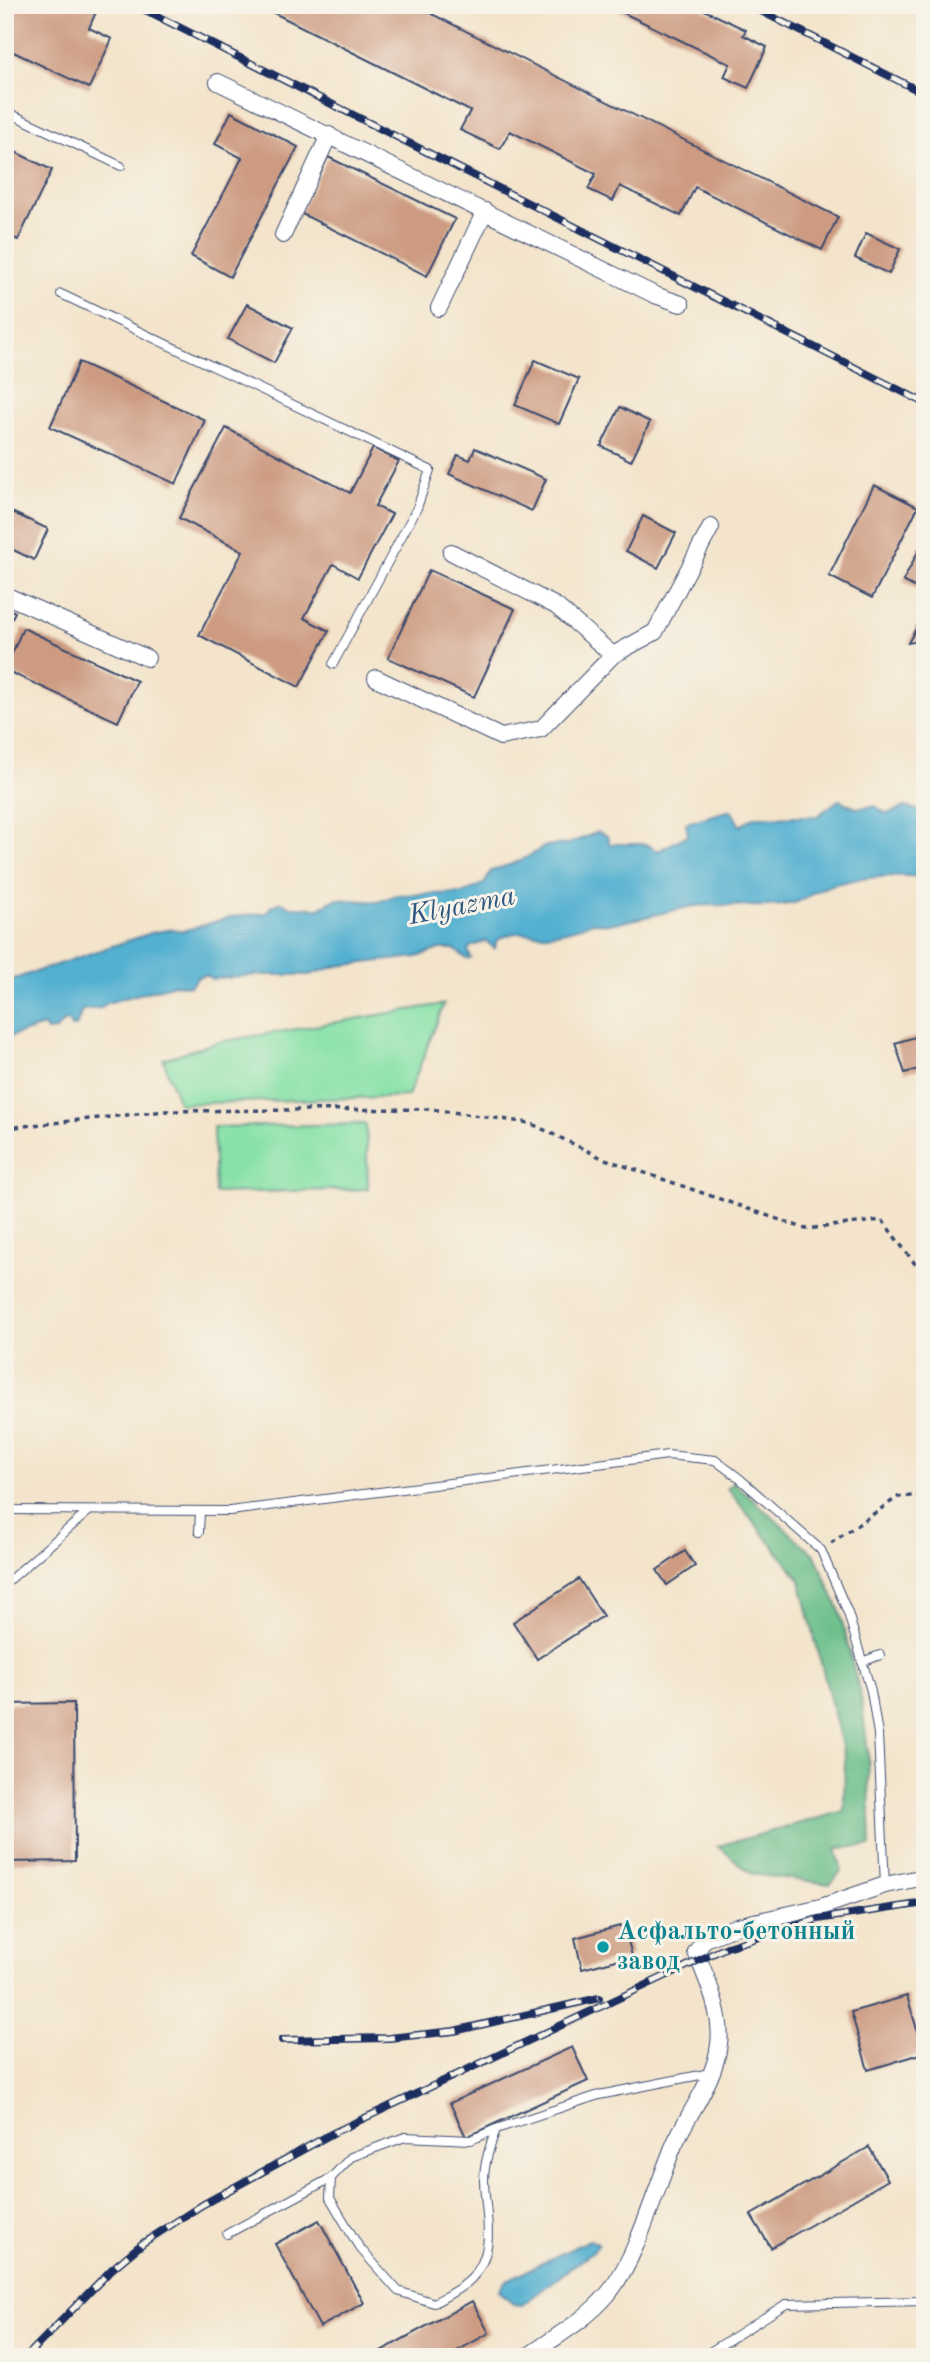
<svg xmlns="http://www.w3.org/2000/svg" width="930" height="2362" font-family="'Old Standard TT',serif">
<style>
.green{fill:#87e1a8;stroke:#518883;stroke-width:2}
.forest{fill:#6dbf8c;stroke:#447775;stroke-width:2}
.water{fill:#52b0d0;stroke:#367097;stroke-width:2}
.building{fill:#cd9b82}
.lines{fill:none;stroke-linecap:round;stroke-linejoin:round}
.service-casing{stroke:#3b4a6e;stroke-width:10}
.minor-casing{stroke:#3b4a6e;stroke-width:18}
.path{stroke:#3b4a6e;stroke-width:3.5;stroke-dasharray:5 5;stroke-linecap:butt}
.service{stroke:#fff;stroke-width:8}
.minor{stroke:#fff;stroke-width:16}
.rail-casing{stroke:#1b2f5e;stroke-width:8}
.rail{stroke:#f7f3e8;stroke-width:5;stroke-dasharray:16;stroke-linecap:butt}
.culture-dot{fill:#0f9aa8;stroke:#f7f3e8;stroke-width:2.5}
.labels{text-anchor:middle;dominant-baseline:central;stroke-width:6;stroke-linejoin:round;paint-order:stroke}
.culture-label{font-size:26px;font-weight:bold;fill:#0d838f;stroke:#f7f3e8;text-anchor:start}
.water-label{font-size:28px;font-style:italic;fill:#2c5680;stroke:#f7f3e8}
</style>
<rect width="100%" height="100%" fill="#f7f3e8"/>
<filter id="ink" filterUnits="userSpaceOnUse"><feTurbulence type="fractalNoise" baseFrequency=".0143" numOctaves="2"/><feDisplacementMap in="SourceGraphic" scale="14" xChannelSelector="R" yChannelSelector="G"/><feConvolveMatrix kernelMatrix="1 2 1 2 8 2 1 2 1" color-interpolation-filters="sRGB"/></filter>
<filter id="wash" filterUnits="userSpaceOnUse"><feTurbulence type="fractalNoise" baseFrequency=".00686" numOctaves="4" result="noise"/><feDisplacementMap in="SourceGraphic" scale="28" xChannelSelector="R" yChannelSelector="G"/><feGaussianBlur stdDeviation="1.57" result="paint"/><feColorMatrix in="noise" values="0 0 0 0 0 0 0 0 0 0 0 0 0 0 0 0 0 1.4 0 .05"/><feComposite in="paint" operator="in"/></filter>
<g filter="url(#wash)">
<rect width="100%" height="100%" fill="#f3e4cb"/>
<g class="green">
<polygon points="444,1004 408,1096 179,1104 163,1059 218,1042"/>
<polygon points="366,1124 368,1189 215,1193 213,1127"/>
</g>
<polygon class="forest" points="734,1483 815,1555 839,1609 861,1698 868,1752 871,1846 836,1848 842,1871 830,1884 752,1874 718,1846 844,1811 845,1758 800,1580 727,1488"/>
<g class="water">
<path d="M839,800L856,808L875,806L887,814L905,807L921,811L925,815V878C901,872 844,879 821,889C813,892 806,899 797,902C765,911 729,902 696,906C670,909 614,929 592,922C582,928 556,934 544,934C522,934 517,928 496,941L495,949L486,941L470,947L468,951L471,958L467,959L454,949H440L417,957L337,966L309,975H260L211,979L207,975L198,977L190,986L175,984L107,1003L101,1008L82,1010L76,1027H71L69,1021L63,1022L56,1030L47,1031L44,1026L5,1038V982L151,933L173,929L183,931L231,917L266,913L272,906L281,902L291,907L319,908L336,899L378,902L397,895L464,893L485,883L491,871L520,861L546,846L568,844L598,832L607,836L610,844H645L658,851L688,835L686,823L731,810L740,826L754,817L817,816Z"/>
<polygon points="589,2240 598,2243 594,2250 522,2305 513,2304 499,2290 505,2281"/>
</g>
<g id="blocks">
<g class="building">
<polygon points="5,5 99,5 89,28 112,39 89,88 5,48"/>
<polygon points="258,5 414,5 838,217 822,250 695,187 681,216 620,186 613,201 588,189 596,174 510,131 500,149 460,130 470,111"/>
<polygon points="607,5 694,5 746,30 743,35 767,47 748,88 724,77 730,64"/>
<polygon points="231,112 298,147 230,277 191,256 242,158 215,144"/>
<polygon points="5,147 52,170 18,240 5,234"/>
<polygon points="328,157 455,219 427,276 300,213"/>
<polygon points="866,233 900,249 889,274 855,258"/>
<polygon points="247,304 293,328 274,363 228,339"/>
<polygon points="535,360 579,379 559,424 515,405"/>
<polygon points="79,362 205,420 176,484 50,427"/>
<polygon points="620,407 650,422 631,461 601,446"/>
<polygon points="226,428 350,493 373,448 399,461 375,506 392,514 358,578 333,564 304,618 329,631 299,687 199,635 243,551 179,518"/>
<polygon points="475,448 546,479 532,511 449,474 458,455 470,460"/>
<polygon points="874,485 918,507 872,598 829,576"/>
<polygon points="5,509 48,529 34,560 5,546"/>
<polygon points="643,516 676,533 658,568 626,551"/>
<polygon points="925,538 925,593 903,581"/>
<polygon points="429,570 515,609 474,697 388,658"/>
<polygon points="5,607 15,612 5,632"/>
<polygon points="925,612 925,640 908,643"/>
<polygon points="23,628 137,681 118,722 5,670"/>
<polygon points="925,1034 925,1067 905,1073 895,1043"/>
<polygon points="685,1551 695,1566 667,1585 657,1570"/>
<polygon points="579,1579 603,1616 537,1659 513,1622"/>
<polygon points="74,1703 75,1861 5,1862 5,1704"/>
<polygon points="624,1925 632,1956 582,1969 575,1938"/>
<polygon points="907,1996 924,2053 868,2070 851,2012"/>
<polygon points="572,2047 588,2081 466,2137 450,2103"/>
<polygon points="869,2147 888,2180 771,2248 751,2215"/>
<polygon points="319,2220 364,2303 320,2327 275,2244"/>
<polygon points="472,2301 489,2333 446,2357 370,2357"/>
</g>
</g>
</g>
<g filter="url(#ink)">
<use href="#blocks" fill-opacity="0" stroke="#3b4a6e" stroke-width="2"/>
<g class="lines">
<g class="service-casing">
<g id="service">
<polyline points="5,111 121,166"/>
<polyline points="61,294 430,470 417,508 333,664"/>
<polyline points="5,1510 230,1511 668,1455 715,1460 739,1478 821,1550 848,1613 871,1691 878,1734 885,1885"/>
<polyline points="199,1532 200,1512"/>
<polyline points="5,1584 89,1511"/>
<polyline points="862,1662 880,1655"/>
<path d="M496,2129L471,2140L405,2137L351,2157L331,2178L330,2198L359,2247L398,2291L434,2303C446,2296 461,2289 471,2279C498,2251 485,2215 484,2181C484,2163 490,2146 496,2129L599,2095L710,2073"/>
<polyline points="227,2234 331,2178"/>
<polyline points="702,2357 786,2304 925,2301"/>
</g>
</g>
<g class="minor-casing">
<g id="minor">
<polyline points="218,82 655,295 681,304"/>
<polyline points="283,235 329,135"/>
<polyline points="439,308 485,211"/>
<polyline points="451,552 556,606 613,655"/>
<polyline points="5,595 147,658"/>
<polyline points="376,678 501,737 541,729 613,655 655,632 711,527"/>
<path d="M527,2357C553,2338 586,2320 607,2295C636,2261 656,2188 674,2145C689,2111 715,2081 719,2044C723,2014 707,1980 696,1952L705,1939L737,1926L821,1907L885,1885L925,1877"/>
</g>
</g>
<g class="path">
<polyline points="5,1128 165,1111 430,1109 530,1123 602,1158 806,1229 882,1220 925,1277"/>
<polyline points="831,1543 898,1497 925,1495"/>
</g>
<use href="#service" class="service"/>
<use href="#minor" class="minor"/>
<g class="rail-casing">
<g id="rail">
<polyline points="135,5 925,403"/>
<polyline points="749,5 925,94"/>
<polyline points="282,2040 389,2038 454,2031 599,1998"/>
<polyline points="26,2357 112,2269 143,2243 202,2205 333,2133 727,1947 818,1919 925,1903"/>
</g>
</g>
<use href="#rail" class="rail"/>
</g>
</g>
<circle class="culture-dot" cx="603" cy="1947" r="7"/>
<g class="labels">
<g class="culture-label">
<text x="617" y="1932">Асфальто-бетонный<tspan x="617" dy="30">завод</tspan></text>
</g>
<g class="water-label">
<text transform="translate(462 907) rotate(-11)">Klyazma</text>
</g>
</g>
<rect width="930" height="2362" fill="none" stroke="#f7f3e8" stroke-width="28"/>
</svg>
